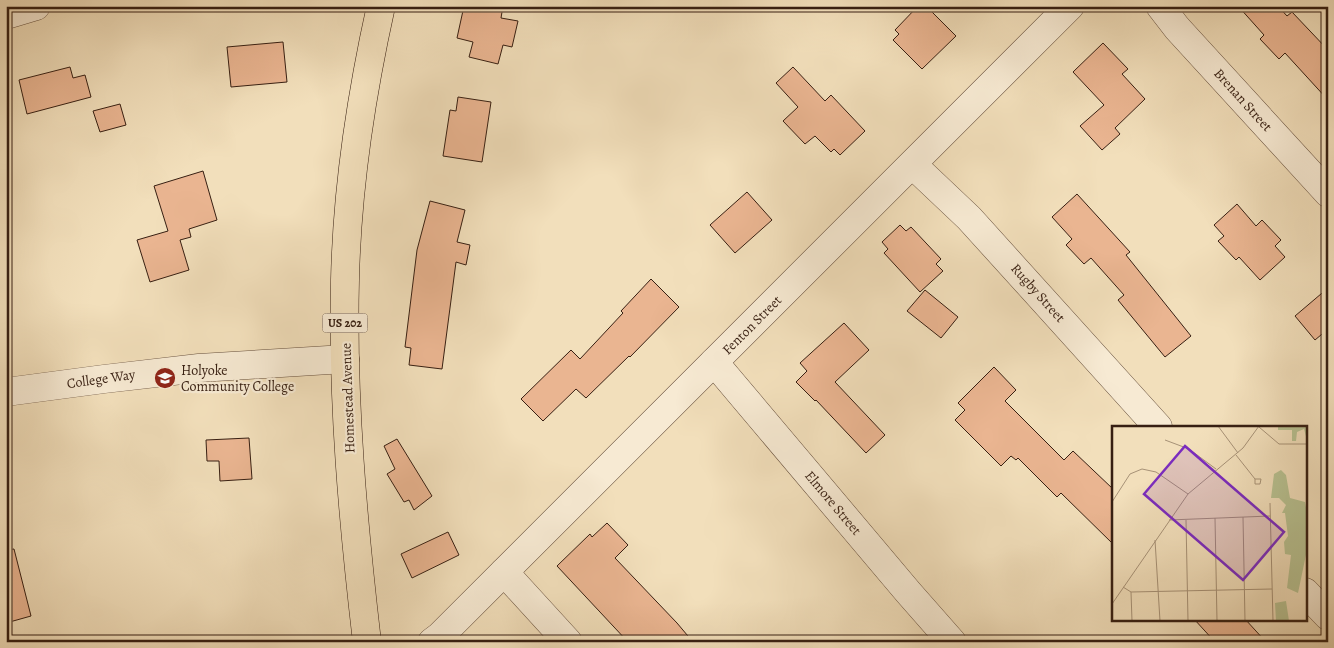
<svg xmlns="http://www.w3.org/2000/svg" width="1334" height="648" font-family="Alegreya,serif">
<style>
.building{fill:#eab591;stroke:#371f12}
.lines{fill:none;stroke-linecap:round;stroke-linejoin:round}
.minor-casing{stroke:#664f3c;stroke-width:29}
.major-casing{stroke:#371f12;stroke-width:29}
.minor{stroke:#f7ead3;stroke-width:28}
.major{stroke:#f2dfbb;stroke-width:28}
.labels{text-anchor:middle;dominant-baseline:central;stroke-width:4.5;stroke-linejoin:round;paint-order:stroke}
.shield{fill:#f7ead3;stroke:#715c4c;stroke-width:1}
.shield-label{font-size:12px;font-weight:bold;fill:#371f12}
.street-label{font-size:14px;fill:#371f12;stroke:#f7ead3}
.poi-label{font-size:14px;fill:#371f12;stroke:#f7ead3;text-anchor:start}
.inset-road{fill:none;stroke:#a79277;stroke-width:1}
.view{fill:#7b2cbf;fill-opacity:0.15;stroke:#7b2cbf;stroke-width:2.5}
.inset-edge{fill:none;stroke:#371f12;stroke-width:2.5}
</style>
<rect width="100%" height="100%" fill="#f2dfbb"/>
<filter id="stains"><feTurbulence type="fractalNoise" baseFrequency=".004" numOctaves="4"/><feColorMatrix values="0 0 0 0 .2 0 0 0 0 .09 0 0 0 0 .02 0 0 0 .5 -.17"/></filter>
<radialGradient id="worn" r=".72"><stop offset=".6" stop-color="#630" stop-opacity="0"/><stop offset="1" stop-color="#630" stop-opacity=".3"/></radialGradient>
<g class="building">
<polygon points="464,6 503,6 501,18 518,21 512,47 503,45 498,64 469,57 473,42 457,38"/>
<polygon points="918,6 926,6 956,36 922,69 893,40 899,34 895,30"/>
<polygon points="1238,6 1278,6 1287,16 1292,12 1328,50 1328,100 1285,53 1279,59 1260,39 1264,35"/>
<polygon points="283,42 287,82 231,87 227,47"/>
<polygon points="1103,43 1128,69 1122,74 1145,99 1115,128 1120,134 1102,150 1080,126 1104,105 1073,72"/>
<polygon points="70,67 73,78 85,75 91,97 27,114 19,80"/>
<polygon points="793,67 825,101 831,95 865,131 840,155 834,149 831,152 815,136 805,144 783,121 798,107 776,83"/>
<polygon points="458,97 491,102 482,162 443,156 450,110 456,111"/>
<polygon points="120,104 126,125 100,132 93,111"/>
<polygon points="203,171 217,220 189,229 191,237 180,240 189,270 150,282 137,240 168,231 154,186"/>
<polygon points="747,192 772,220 735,253 710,225"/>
<polygon points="1077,194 1130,252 1126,255 1191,336 1165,357 1118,300 1124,295 1091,258 1084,264 1066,245 1072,239 1052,217"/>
<polygon points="430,201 465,210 457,242 470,245 466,265 456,262 442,369 409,365 411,348 405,347 417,250"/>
<polygon points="1237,204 1256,226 1262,220 1281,240 1275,246 1285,257 1260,280 1239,257 1236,260 1218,241 1224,236 1214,225"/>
<polygon points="900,225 906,231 911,227 941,259 936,264 943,271 920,292 884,253 888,249 882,242"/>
<polygon points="651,279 679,307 630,357 629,356 586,398 576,389 543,421 521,399 571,350 580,359 623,313 621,311"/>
<polygon points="1328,288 1328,329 1315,340 1295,316"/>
<polygon points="925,290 958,317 941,338 907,311"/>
<polygon points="844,323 869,350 835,382 885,435 866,453 816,400 815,401 796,382 807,371 800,363"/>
<polygon points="994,367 1016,390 1005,401 1064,460 1073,451 1113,489 1113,544 1061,493 1057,497 1018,458 1016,460 1011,456 1001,466 955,420 965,410 958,403"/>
<polygon points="249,438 252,479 220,481 219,461 207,461 206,440"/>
<polygon points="397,439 432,496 414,510 409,500 404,502 387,474 395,469 384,446"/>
<polygon points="607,523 628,545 615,558 677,623 693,642 628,642 557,566 590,534 592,537"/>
<polygon points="448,532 459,555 412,578 401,554"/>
<polygon points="14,549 31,616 6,623 6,550"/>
<polygon points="1194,619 1245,619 1266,642 1215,642"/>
</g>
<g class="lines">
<g class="minor-casing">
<g id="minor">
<polyline points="1160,6 1177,28 1328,193"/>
<polyline points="6,15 36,6"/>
<polyline points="913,165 969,218 1158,427"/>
<polyline points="714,362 908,592 952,642"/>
<polyline points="6,392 104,379 199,368 345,359"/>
<polyline points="504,572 568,642"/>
<polyline points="1305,592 1328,616"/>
<polyline points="432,642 440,636 1070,6"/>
</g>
</g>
<g class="major-casing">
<path id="major" d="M367,642C353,522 342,400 345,280C347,188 361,96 381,6"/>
</g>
<use href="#minor" class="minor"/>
<use href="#major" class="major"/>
</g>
<defs>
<g id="university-disc" transform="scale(1.125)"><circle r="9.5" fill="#8f2418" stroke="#f7ead3"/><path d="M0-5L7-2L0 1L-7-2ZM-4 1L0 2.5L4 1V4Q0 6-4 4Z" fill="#fff"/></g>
</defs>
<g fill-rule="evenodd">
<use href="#university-disc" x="165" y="378"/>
</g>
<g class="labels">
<rect class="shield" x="322.5" y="313.5" width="45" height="19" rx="4"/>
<g class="shield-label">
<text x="345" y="323">US 202</text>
</g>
<g class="street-label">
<text transform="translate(1243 100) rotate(48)">Brenan Street</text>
<text transform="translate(1038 293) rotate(48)">Rugby Street</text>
<text transform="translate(752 325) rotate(-45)">Fenton Street</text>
<text transform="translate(101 379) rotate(-8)">College Way</text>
<text transform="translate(348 398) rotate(-92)">Homestead Avenue</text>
<text transform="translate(833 503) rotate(50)">Elmore Street</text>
</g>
<g class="poi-label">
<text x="181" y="370">Holyoke<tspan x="181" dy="16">Community College</tspan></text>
</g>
</g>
<g transform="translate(1112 426)">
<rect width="195" height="195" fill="#f2dfbb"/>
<path d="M166,0H195V14L192,3L185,6L184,15H180V4H166ZM169,44L174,49L178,72L193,76L195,87V124L186,167L175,162L179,129L173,128L172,116L176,110L173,87H170L174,79L167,72H159L162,48ZM174,175L177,195H164L163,177Z" fill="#b8c292"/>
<path class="inset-road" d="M106,0L126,27M147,1L167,18H195M53,14L77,23L104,43M124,29L143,53V58H148L149,53H143M0,76L18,48L30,43L44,46L76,68M158,77L161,195M131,91L133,195M103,92L105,195M57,94L158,90M74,94L76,195M43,114L48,195M11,161L19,166L20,195M19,166L160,163M0,178L76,68L131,22L147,0"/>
<path class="view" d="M73,20L172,106L131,154L32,68Z"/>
<rect width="195" height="195" class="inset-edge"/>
</g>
<rect width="1334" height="648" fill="none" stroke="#f2dfbb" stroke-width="25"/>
<rect x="8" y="8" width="1319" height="633" fill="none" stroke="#371f12" stroke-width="2.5"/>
<rect x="12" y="12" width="1309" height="623" fill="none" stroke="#371f12"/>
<rect width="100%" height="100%" filter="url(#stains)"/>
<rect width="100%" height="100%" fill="url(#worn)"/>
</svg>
